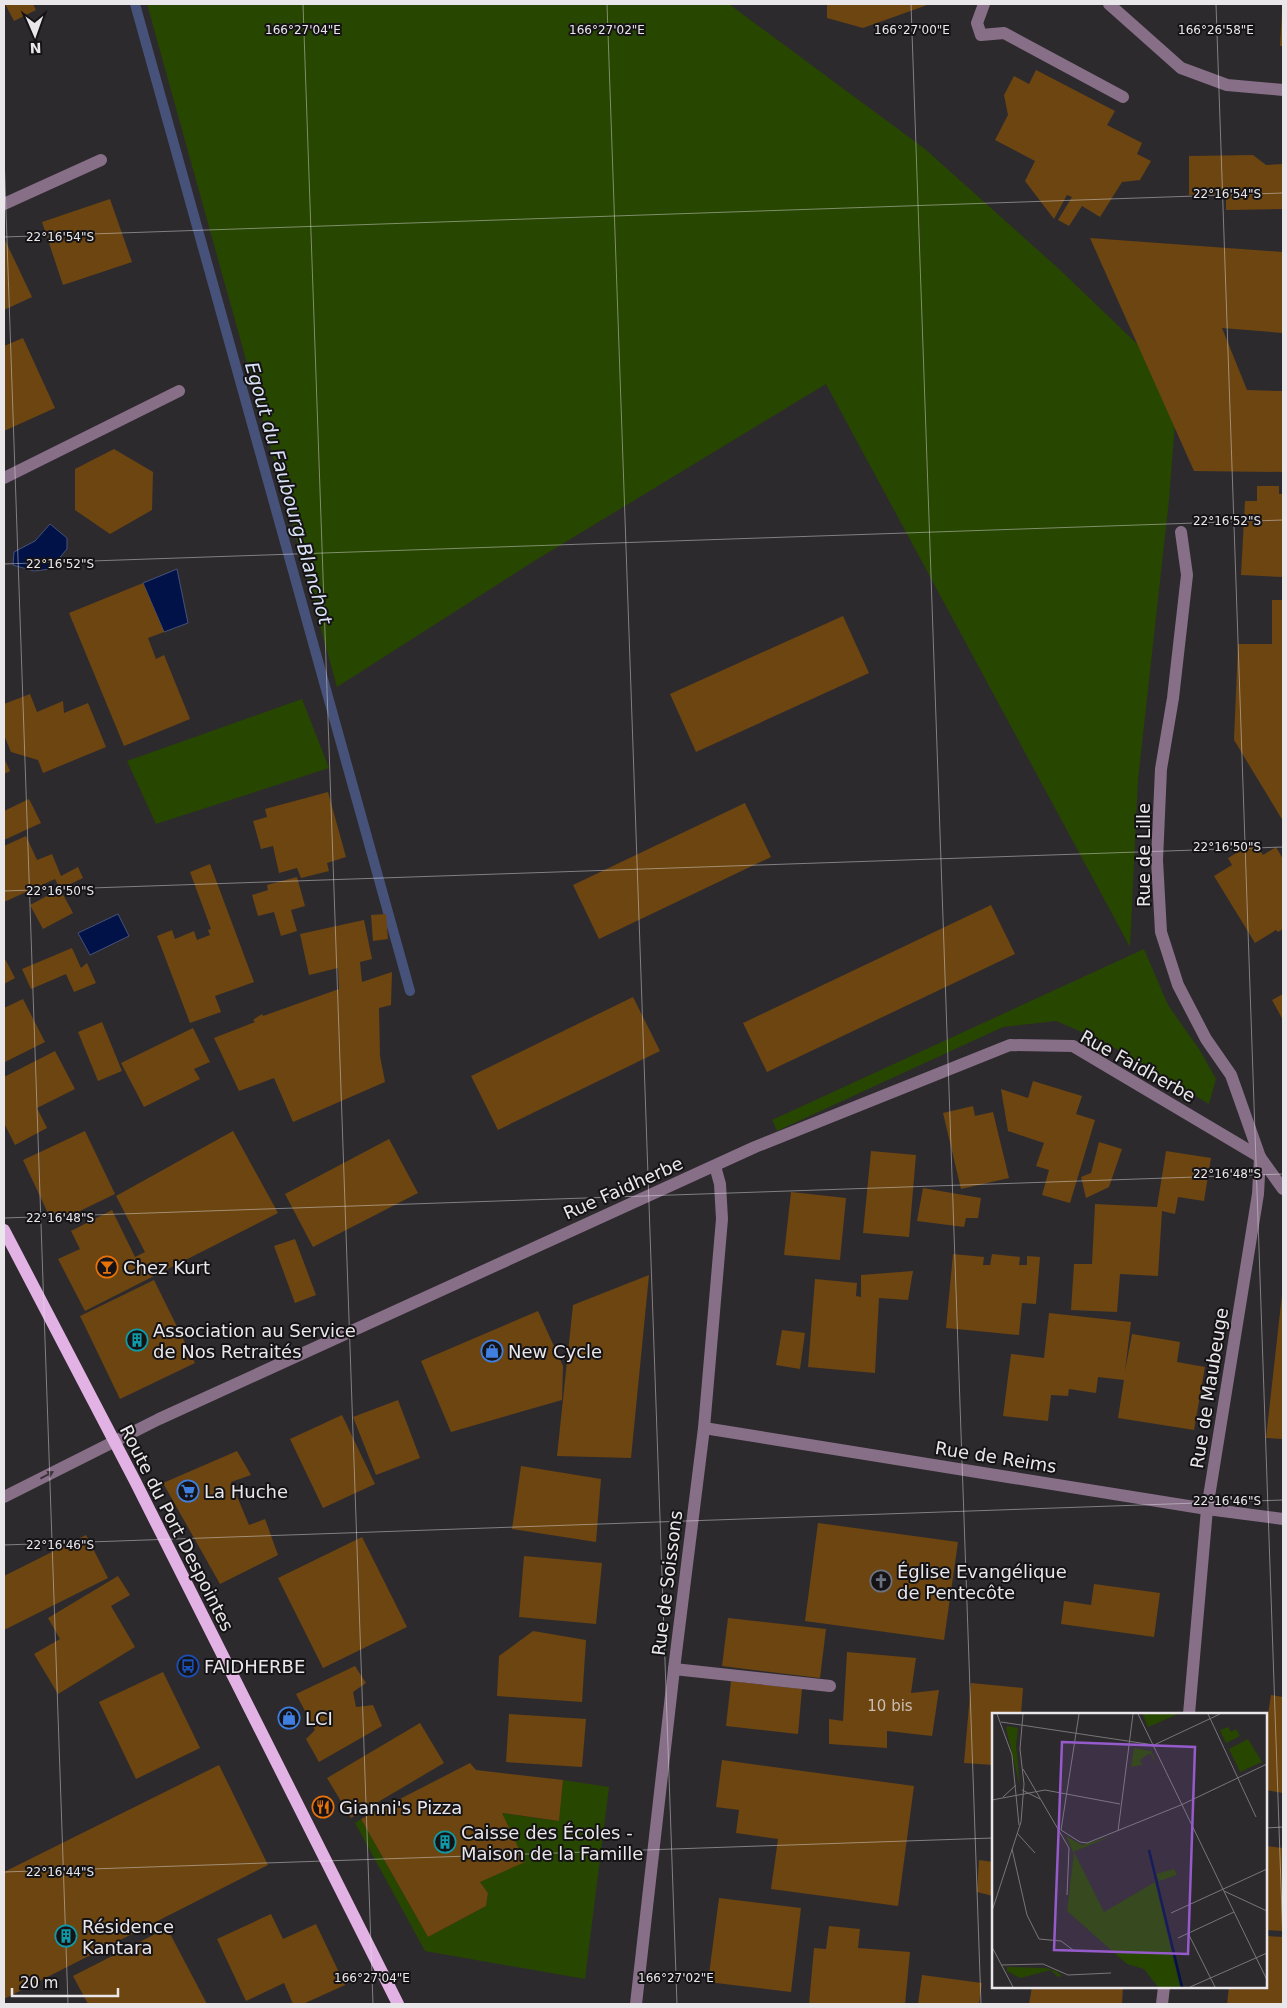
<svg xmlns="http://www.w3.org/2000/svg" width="1287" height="2008" font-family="'DejaVu Sans',sans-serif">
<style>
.green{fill:#274600}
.water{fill:#001248;stroke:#465279}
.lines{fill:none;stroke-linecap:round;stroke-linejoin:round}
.stream{stroke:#465279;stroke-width:10}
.building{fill:#6c4511}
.minor{stroke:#876f88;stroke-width:12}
.major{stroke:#e3b2e5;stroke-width:12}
.oneway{fill:#3d333d}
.ticks{fill:none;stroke:#e9e7ea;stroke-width:1;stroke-opacity:0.45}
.labels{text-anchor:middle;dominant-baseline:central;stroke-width:4;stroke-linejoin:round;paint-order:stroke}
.number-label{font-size:15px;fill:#cabeb4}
.street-label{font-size:18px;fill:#e9e7ea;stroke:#151315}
.poi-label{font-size:18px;fill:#e9e7ea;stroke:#151315;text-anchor:start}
.water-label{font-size:19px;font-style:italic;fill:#d8e2f4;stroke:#151315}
.inset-river{fill:none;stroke:#001248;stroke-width:2.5}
.inset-road{fill:none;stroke:#787679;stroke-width:1}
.view{fill:#965bca;fill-opacity:0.15;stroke:#965bca;stroke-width:2.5}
.inset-edge{fill:none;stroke:#e9e7ea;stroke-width:2.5}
.ticks-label{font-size:12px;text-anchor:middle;fill:#e9e7ea;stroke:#151315;stroke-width:4;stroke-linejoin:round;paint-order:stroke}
</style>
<rect width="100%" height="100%" fill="#2d2a2e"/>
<g class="green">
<polygon points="147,4 729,4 925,149 1059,269 1178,383 1169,500 1138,780 1130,947 826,384 531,563 337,687"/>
<polygon points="302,699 329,768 156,824 127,761"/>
<polygon points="1144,949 1168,1005 1199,1049 1216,1079 1209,1104 1103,1041 1056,1021 1003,1027 777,1131 772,1120"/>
<polygon points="563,1780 609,1787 585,1979 425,1951 355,1823 361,1819 428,1937 486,1906 488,1893 480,1882 502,1813 558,1821"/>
</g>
<g class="water">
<polygon points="50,524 67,538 67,549 50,569 34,571 13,565 14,552 35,541"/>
<polygon points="177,569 188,623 164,632 143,583"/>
<polygon points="118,914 129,936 90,955 78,933"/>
</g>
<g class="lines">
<polyline class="stream" points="135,4 410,991"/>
</g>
<g class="building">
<polygon points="5,4 33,4 36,10 14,21"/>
<polygon points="827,4 930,4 863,28 827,18"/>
<polygon points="1282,10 1283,10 1283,46 1280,46"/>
<polygon points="1036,70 1115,111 1107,125 1142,143 1137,154 1151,161 1140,180 1122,182 1100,217 1082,206 1069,226 1058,220 1072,197 1067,195 1054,219 1025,181 1035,161 995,140 1008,115 1004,95 1014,76 1029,84"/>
<polygon points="1253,155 1266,165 1283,164 1283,209 1226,210 1226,194 1189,195 1189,156"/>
<polygon points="110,199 132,262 63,285 42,222"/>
<polygon points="4,238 32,297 4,310"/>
<polygon points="1090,238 1283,252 1283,333 1222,328 1247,390 1283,391 1283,472 1194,471"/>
<polygon points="23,338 55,408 4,431 4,346"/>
<polygon points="114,449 153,472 152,510 110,534 75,510 75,469"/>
<polygon points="1257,486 1279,486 1279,494 1283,494 1283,577 1241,575 1245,501 1257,501"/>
<polygon points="143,583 164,632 148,638 156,659 164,655 190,719 124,746 69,613"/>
<polygon points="1272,600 1283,600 1283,821 1234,740 1238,644 1272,644"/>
<polygon points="843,616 869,673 696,752 670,694"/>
<polygon points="30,694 37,712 63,701 64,713 88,703 106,747 43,773 38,760 11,752 4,735 4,704"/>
<polygon points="4,758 10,771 4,774"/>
<polygon points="328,792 346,857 327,863 329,871 301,878 297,868 279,873 273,846 261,849 253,821 267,817 265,809"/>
<polygon points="29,799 41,823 4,840 4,811"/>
<polygon points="745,803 771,857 599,939 573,885"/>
<polygon points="26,836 37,860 52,854 61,876 78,867 83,878 60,889 55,879 4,902 4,846"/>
<polygon points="1255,842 1263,855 1276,847 1283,859 1283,929 1278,932 1276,930 1255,943 1214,876 1232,865 1228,858"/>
<polygon points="210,864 254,982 215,996 221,1012 190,1023 157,936 172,930 175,939 194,931 197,940 210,935 208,930 211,929 190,872"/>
<polygon points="297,877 305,906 291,910 297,931 281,936 274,912 258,916 252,895 268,890 267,885"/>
<polygon points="60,889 73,913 43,929 30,905"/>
<polygon points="991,905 1015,954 767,1072 743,1023"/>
<polygon points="386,914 388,939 373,941 371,915"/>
<polygon points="364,920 372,959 360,962 362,982 392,972 391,1005 379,1008 380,1056 385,1082 293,1122 274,1078 239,1091 214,1038 255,1022 253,1020 262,1014 263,1016 339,989 338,968 309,975 300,934"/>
<polygon points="72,948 81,968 87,963 96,983 74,992 66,974 31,989 22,969"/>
<polygon points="4,957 15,978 4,984"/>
<polygon points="1283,994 1283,1020 1272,1000"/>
<polygon points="633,997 660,1051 498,1130 471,1076"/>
<polygon points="23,999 45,1042 5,1062 4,1008"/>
<polygon points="102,1022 122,1071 98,1081 78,1032"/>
<polygon points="193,1028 210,1062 194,1069 200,1079 144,1107 121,1063"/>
<polygon points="55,1051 75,1089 37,1108 47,1128 15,1145 4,1123 4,1077"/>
<polygon points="1033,1081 1082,1096 1076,1114 1095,1120 1070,1203 1042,1195 1049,1170 1036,1166 1044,1143 1008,1131 1001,1089 1028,1098"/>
<polygon points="973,1106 975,1116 993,1112 1009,1178 961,1189 943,1113"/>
<polygon points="85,1131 115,1194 53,1224 23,1160"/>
<polygon points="233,1131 278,1213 85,1311 58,1259 80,1249 71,1231 112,1210 135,1257 145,1252 116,1196"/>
<polygon points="389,1139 418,1193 313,1247 285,1194"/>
<polygon points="1099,1142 1122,1149 1109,1187 1086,1198 1081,1177 1091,1173"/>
<polygon points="871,1151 916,1155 909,1237 863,1233"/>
<polygon points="1166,1151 1211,1158 1204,1201 1178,1197 1175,1214 1162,1211 1158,1276 1120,1274 1117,1312 1071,1310 1074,1264 1092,1264 1095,1204 1157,1207"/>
<polygon points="923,1188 981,1198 978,1218 966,1218 964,1227 917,1221"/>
<polygon points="791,1192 846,1198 840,1260 784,1255"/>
<polygon points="295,1239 316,1295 295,1303 274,1246"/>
<polygon points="953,1254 984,1257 983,1265 990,1265 992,1254 1020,1257 1019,1265 1027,1265 1027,1256 1040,1257 1036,1304 1022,1303 1019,1335 946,1328"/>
<polygon points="913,1271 908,1300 879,1298 875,1373 808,1367 815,1279 857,1283 856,1296 861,1297 861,1275"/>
<polygon points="649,1275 631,1458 557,1456 573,1305"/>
<polygon points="154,1280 195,1363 120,1399 80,1316"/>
<polygon points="1282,1295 1283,1295 1283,1439 1266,1438"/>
<polygon points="538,1311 563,1366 562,1400 451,1432 421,1361"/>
<polygon points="1049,1313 1131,1322 1125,1371 1132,1334 1180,1342 1177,1362 1205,1367 1194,1430 1118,1418 1124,1380 1098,1377 1096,1393 1069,1389 1068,1396 1051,1395 1048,1421 1003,1416 1011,1354 1044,1358"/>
<polygon points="782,1330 805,1333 800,1369 776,1365"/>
<polygon points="398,1400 420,1458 376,1475 353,1417"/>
<polygon points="342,1415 375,1484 323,1508 290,1439"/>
<polygon points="237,1451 251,1475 231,1482 249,1525 265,1519 278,1555 220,1584 163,1483"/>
<polygon points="521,1466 601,1479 596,1542 512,1529"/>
<polygon points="818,1523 958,1542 944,1640 805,1621"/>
<polygon points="86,1535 108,1578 4,1630 4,1576"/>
<polygon points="362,1537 407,1627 323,1668 278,1578"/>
<polygon points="524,1556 602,1563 596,1624 519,1617"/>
<polygon points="118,1576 130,1595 111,1606 135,1647 58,1694 34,1654 60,1639 48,1618"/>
<polygon points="1094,1584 1160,1593 1154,1637 1061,1624 1064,1601 1091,1605"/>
<polygon points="728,1618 826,1629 820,1678 722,1666"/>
<polygon points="533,1631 586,1640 582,1702 497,1696 499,1656"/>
<polygon points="847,1652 916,1658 911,1693 939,1690 932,1736 887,1731 887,1748 829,1744 829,1719 843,1721"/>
<polygon points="355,1666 366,1683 353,1692 356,1707 373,1705 382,1726 319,1762 306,1739 315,1730 296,1694"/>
<polygon points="163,1672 200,1748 136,1779 99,1702"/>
<polygon points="731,1681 802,1689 798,1734 726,1726"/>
<polygon points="971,1683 1023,1688 1021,1714 993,1714 993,1765 964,1763"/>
<polygon points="1271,1695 1283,1697 1283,1793 1266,1790 1266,1727"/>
<polygon points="509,1714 586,1719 582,1767 506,1762"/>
<polygon points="420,1723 444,1763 351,1818 327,1778"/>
<polygon points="722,1760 914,1786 898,1906 771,1889 778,1839 736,1833 739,1810 716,1807"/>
<polygon points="470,1763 476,1770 563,1780 559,1821 502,1813 525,1862 480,1882 488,1893 486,1906 428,1937 361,1819"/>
<polygon points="219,1765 268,1865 4,1999 4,1872"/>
<polygon points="1266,1846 1283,1848 1283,1931 1266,1930"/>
<polygon points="979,1860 993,1862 993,1896 977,1892"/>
<polygon points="719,1898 801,1908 791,1992 708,1982"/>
<polygon points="271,1914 283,1939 316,1924 345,1985 303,2004 293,2004 284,1983 246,2001 217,1939"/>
<polygon points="829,1926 860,1929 858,1948 910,1952 905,2004 809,2004 814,1948 826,1949"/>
<polygon points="167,1928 207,2004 88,2004 73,1976"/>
<polygon points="1268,1936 1283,1937 1283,2004 1227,2004 1229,1987 1266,1987"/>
<polygon points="922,1975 982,1983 979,2004 918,2004"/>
<polygon points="1032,1987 1123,1987 1122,2004 1029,2004"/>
</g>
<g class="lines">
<g class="minor">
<polyline points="984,4 977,23 981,35 1004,33 1123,97"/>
<polyline points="1109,4 1181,68 1227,85 1283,90"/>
<polyline points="4,204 101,160"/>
<polyline points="4,478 179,391"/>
<polyline points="1181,532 1187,575 1173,698 1161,769 1157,860 1161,932 1178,985 1206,1039 1231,1075 1260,1157 1283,1189"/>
<polyline points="704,1428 1207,1509 1283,1519"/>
<polyline points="4,1497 159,1419 755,1147 1010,1045 1073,1046 1260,1157"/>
<polyline points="674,1669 830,1686"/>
<polyline points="1189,1714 1207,1509 1258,1194 1260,1157"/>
<polyline points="636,2004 674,1669 704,1428 722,1219 720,1184 715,1166"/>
<polyline points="1162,2004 1164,1987"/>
</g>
<polyline class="major" points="4,1230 135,1481 398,2004"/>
</g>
<defs><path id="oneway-solid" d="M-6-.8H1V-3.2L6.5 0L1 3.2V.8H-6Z" transform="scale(1.25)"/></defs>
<use class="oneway" href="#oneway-solid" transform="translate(47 1475) rotate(-28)"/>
<path class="ticks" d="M303,4L373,2004M607,4L677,2004M911,4L981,2004M1216,4L1283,1943M4,154L68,2004M4,237L1283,193M4,564L1283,520M4,891L1283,847M4,1218L1283,1174M4,1545L1283,1500M1266,1828L1283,1827M4,1872L993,1838"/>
<defs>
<g id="bar-ring" transform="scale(1.125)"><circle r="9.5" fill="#151315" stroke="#e8710a" stroke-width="1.5"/><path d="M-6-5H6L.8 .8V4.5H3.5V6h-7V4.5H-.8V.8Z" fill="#e8710a"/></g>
<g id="building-ring" transform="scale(1.125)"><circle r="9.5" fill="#151315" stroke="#0f9aa8" stroke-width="1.5"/><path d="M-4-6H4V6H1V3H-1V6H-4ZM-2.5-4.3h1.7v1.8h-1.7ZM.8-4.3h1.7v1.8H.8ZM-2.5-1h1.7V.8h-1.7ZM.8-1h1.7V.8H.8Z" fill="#0f9aa8"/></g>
<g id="shop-ring" transform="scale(1.125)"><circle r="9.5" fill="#151315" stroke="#3f7fe0" stroke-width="1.5"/><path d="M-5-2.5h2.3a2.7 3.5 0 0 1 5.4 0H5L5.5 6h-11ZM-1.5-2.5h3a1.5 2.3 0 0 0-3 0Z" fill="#3f7fe0"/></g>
<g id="supermarket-ring" transform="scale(1.125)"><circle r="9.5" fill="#151315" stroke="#3f7fe0" stroke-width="1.5"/><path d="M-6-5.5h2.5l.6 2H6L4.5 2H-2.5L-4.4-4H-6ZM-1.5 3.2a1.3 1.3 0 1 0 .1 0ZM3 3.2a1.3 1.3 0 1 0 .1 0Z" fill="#3f7fe0"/></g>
<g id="church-ring" transform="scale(1.125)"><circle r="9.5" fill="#151315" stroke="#6b7280" stroke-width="1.5"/><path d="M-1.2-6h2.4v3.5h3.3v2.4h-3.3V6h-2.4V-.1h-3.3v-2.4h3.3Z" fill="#6b7280"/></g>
<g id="bus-ring" transform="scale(1.125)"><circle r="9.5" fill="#151315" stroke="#1a4fb4" stroke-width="1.5"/><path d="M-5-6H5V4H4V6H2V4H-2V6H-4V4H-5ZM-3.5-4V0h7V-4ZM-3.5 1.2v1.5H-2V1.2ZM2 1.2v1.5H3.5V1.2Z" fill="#1a4fb4"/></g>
<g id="restaurant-ring" transform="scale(1.125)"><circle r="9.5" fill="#151315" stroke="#e8710a" stroke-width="1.5"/><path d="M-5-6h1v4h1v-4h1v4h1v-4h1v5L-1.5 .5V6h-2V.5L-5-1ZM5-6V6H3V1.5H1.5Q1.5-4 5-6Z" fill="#e8710a"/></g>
</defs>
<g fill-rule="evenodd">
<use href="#bar-ring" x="107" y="1267"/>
<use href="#building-ring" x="137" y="1340"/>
<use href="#shop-ring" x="492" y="1351"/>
<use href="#supermarket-ring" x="188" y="1491"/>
<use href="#church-ring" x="881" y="1581"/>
<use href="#bus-ring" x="188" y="1666"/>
<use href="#shop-ring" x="289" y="1718"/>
<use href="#restaurant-ring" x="323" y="1807"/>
<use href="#building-ring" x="445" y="1842"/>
<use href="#building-ring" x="66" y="1936"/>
</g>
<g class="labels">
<g class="number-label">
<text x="890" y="1706">10 bis</text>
</g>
<g class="street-label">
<text transform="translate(1143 855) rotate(-90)">Rue de Lille</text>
<text transform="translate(1138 1066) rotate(29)">Rue Faidherbe</text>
<text transform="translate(623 1188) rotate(-24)">Rue Faidherbe</text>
<text transform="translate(1209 1388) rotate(-81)">Rue de Maubeuge</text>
<text transform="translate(996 1457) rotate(9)">Rue de Reims</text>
<text transform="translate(177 1528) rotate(63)">Route du Port Despointes</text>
<text transform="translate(667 1583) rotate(-83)">Rue de Soissons</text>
</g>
<g class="poi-label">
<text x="123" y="1267">Chez Kurt</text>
<text x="153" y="1330">Association au Service<tspan x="153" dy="21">de Nos Retraités</tspan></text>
<text x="508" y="1351">New Cycle</text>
<text x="204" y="1491">La Huche</text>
<text x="897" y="1571">Église Evangélique<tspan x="897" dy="21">de Pentecôte</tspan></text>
<text x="204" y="1666">FAIDHERBE</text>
<text x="305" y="1718">LCI</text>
<text x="339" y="1807">Gianni's Pizza</text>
<text x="461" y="1832">Caisse des Écoles -<tspan x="461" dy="21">Maison de la Famille</tspan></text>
<text x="82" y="1926">Résidence<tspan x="82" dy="21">Kantara</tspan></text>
</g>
<g class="water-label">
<text transform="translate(289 493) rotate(74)">Egout du Faubourg-Blanchot</text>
</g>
</g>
<g transform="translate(992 1713)">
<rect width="275" height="275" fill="#2d2a2e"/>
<path d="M153,1H186L156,14L151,2ZM16,13L26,15L24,32L28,73L14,15ZM236,14L239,19L244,16L248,23L234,30L228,17ZM256,26L270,49L248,59L237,36ZM142,35L159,38L165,52L158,40L148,47L150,52L139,54ZM74,123L90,132L120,123L81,139ZM82,139L112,199L163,169L188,274H166L152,256L135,251L75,198ZM182,156L185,162L167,168L164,161ZM15,254L54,255L64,258L70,263L66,264L59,257L28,265L15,258Z" fill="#274600"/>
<path class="inset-river" d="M157,137L190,274"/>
<path class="inset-road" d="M5,1L20,42L27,112M146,1L275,267M216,1L264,104M9,9L162,32L228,1M31,56L77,135L75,182M30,77L48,86M11,84L24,72M0,87L53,77L128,91M69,117L88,129L95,130L189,92L275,51M69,117L87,1M126,118L141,1M25,120L43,140M20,136L35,202L47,226L69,228L81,237M232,178L275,198M0,198L29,109L32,71L28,36L31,1M179,200L275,156M196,220L223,274M186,225L242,199M0,234L21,274M9,252L51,251L76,262L119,260M198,274L275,240"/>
<path class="view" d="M70,29L203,34L196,241L62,237Z"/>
<rect width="275" height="275" class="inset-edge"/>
</g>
<g class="ticks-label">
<text x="303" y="34">166°27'04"E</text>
<text x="607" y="34">166°27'02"E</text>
<text x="912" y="34">166°27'00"E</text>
<text x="1216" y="34">166°26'58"E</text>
<text x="1227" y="198">22°16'54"S</text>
<text x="60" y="241">22°16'54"S</text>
<text x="1227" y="525">22°16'52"S</text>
<text x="60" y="568">22°16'52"S</text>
<text x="1227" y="851">22°16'50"S</text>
<text x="60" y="895">22°16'50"S</text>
<text x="1227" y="1178">22°16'48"S</text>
<text x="60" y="1222">22°16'48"S</text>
<text x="1227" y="1505">22°16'46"S</text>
<text x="60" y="1549">22°16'46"S</text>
<text x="60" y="1876">22°16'44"S</text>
<text x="372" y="1982">166°27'04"E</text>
<text x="676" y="1982">166°27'02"E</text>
</g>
<rect width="1287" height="2008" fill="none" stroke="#e9e7ea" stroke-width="10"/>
<g transform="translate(35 35) rotate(178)" stroke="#151315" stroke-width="4" paint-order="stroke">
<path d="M0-4L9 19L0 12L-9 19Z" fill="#e9e7ea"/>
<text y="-8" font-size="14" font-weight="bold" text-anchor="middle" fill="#e9e7ea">N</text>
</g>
<path d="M12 1988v8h106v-8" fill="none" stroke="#e9e7ea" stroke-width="2.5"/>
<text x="20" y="1988" font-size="15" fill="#e9e7ea" stroke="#151315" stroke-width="4" paint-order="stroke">20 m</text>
</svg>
